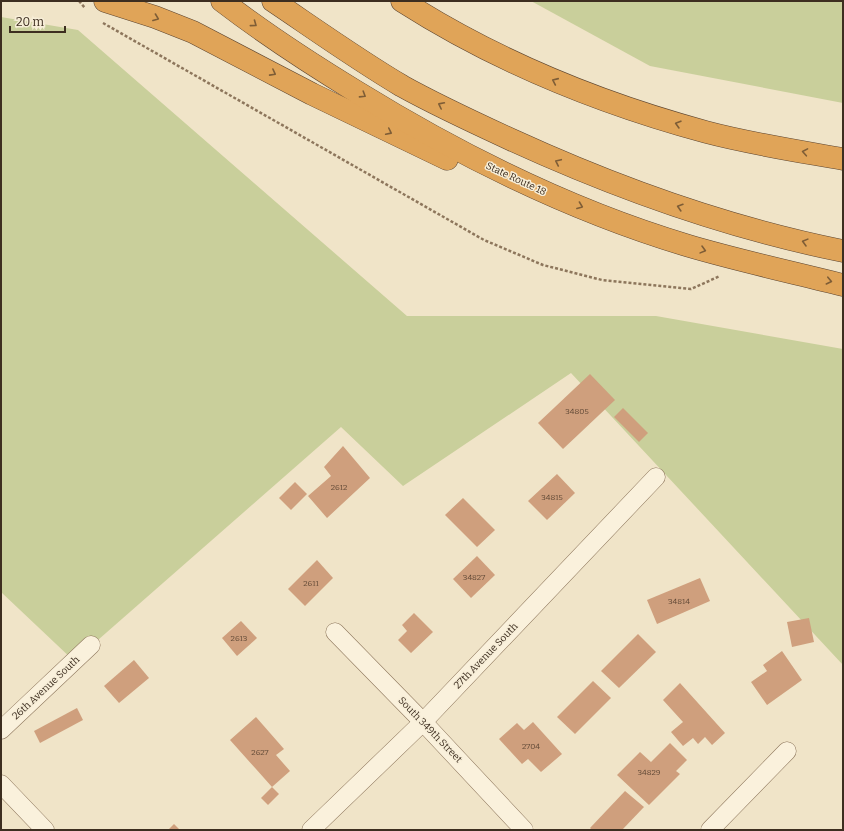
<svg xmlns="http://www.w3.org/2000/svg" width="844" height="831" font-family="Bitter,serif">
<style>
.green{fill:#c9cf9b}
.building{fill:#cf9f7d}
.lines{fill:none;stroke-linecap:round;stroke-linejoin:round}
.street-casing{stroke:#8d765c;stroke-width:19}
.highway-casing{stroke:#5b4430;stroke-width:23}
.path{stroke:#8d765c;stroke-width:2.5;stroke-dasharray:3 2;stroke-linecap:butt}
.street{stroke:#faf1dc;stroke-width:18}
.highway{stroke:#e0a458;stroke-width:22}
.oneway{stroke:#7e5d36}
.labels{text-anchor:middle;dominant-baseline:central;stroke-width:3;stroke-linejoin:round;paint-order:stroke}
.number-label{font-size:8px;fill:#624a37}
.street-label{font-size:10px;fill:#3d2e20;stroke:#f7eed8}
</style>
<rect width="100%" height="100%" fill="#f0e4c8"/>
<g class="green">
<polygon points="531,1 843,1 843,103 650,66"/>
<polygon points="1,17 78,30 407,316 656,316 843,349 843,665 571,373 403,486 341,427 74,661 1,592"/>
</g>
<g class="building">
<polygon points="590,374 615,400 563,449 538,423"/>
<polygon points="623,408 648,433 639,442 614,417"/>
<polygon points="343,446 370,478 327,518 308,496 331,476 324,467"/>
<polygon points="557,474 575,493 547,520 528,501"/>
<polygon points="295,482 307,494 291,510 279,498"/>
<polygon points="463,498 495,530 477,547 445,515"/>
<polygon points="477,556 495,575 471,598 453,579"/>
<polygon points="317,560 333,578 305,606 288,589"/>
<polygon points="700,578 710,601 657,624 647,600"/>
<polygon points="414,613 433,632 411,653 398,640 407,631 402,625"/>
<polygon points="809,618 814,642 792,647 787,622"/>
<polygon points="241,621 257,638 237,656 222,638"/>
<polygon points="638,634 656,652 619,688 601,671"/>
<polygon points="782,651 802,680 767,705 751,682 767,671 763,665"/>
<polygon points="134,660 149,678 119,703 104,686"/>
<polygon points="593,681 611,698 575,734 557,717"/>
<polygon points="680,683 725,733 712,745 705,737 698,744 693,738 683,746 671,732 683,722 663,700"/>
<polygon points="77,708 83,720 40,743 34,731"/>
<polygon points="256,717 284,749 276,755 290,771 272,787 230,740"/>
<polygon points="533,722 562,754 541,772 528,759 522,764 499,739 517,723 524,730"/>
<polygon points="670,743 687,760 676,771 680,774 649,805 617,775 640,752 651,762"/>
<polygon points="272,787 279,794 268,805 261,798"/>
<polygon points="625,791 644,807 622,830 592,830 590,828"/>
<polygon points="174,824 180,830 168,830"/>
</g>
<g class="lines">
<g class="street-casing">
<g id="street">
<polyline points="335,632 423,722 524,830"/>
<polyline points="1,730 91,645"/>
<polyline points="1,784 45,830"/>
<polyline points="311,830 423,722 656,477"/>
<polyline points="710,830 787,751"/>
</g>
</g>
<g class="highway-casing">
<g id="highway">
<polyline points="105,1 155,17 193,32 312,94 447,159"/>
<path d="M222,1C265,34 311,64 357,92C461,156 571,211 689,246C740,261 791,272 843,285"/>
<path d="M273,1C316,30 358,60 402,86C438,106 475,123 512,140C619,189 728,228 843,251"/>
<path d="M402,1C496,61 599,103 706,132C751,144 798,151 843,159"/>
</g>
</g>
<g class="path">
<polyline points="79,1 85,8"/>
<polyline points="103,23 484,240 543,265 602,280 691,289 720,276"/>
</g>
<use href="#street" class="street"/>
<use href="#highway" class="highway"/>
</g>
<defs><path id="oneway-chevron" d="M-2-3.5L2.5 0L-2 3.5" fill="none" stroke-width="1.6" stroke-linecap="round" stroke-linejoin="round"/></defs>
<g class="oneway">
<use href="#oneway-chevron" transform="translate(156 18) rotate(21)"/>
<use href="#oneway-chevron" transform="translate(254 24) rotate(36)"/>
<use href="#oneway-chevron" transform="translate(273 73) rotate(28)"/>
<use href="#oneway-chevron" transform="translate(555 81) rotate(-156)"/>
<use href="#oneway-chevron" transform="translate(363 95) rotate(32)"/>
<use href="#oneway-chevron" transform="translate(441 105) rotate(-153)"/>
<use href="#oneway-chevron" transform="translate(678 124) rotate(-164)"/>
<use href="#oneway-chevron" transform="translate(389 132) rotate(26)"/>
<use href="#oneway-chevron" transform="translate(805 152) rotate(-170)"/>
<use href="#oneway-chevron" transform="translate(558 162) rotate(-155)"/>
<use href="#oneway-chevron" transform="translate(580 206) rotate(21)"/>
<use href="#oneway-chevron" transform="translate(680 207) rotate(-163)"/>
<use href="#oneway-chevron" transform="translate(805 242) rotate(-165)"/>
<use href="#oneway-chevron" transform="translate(703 250) rotate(15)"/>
<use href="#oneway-chevron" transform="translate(829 281) rotate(13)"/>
</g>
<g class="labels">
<g class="number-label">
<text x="577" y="411">34805</text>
<text x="339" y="487">2612</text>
<text x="552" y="497">34815</text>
<text x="474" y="577">34827</text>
<text x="311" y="583">2611</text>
<text x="679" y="601">34814</text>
<text x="239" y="638">2613</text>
<text x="531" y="746">2704</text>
<text x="260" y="752">2627</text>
<text x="649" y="772">34829</text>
</g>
<g class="street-label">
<text transform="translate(516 179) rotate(25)">State Route 18</text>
<text transform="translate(486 656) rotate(-46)">27th Avenue South</text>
<text transform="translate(46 688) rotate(-43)">26th Avenue South</text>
<text transform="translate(430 730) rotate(46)">South 349th Street</text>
</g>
</g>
<rect width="844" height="831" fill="none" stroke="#3d2e20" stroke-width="4"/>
<path d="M10 26v6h55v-6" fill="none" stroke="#3d2e20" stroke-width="2"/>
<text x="16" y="26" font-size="12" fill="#3d2e20" stroke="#f7eed8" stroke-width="3" paint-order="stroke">20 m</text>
</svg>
